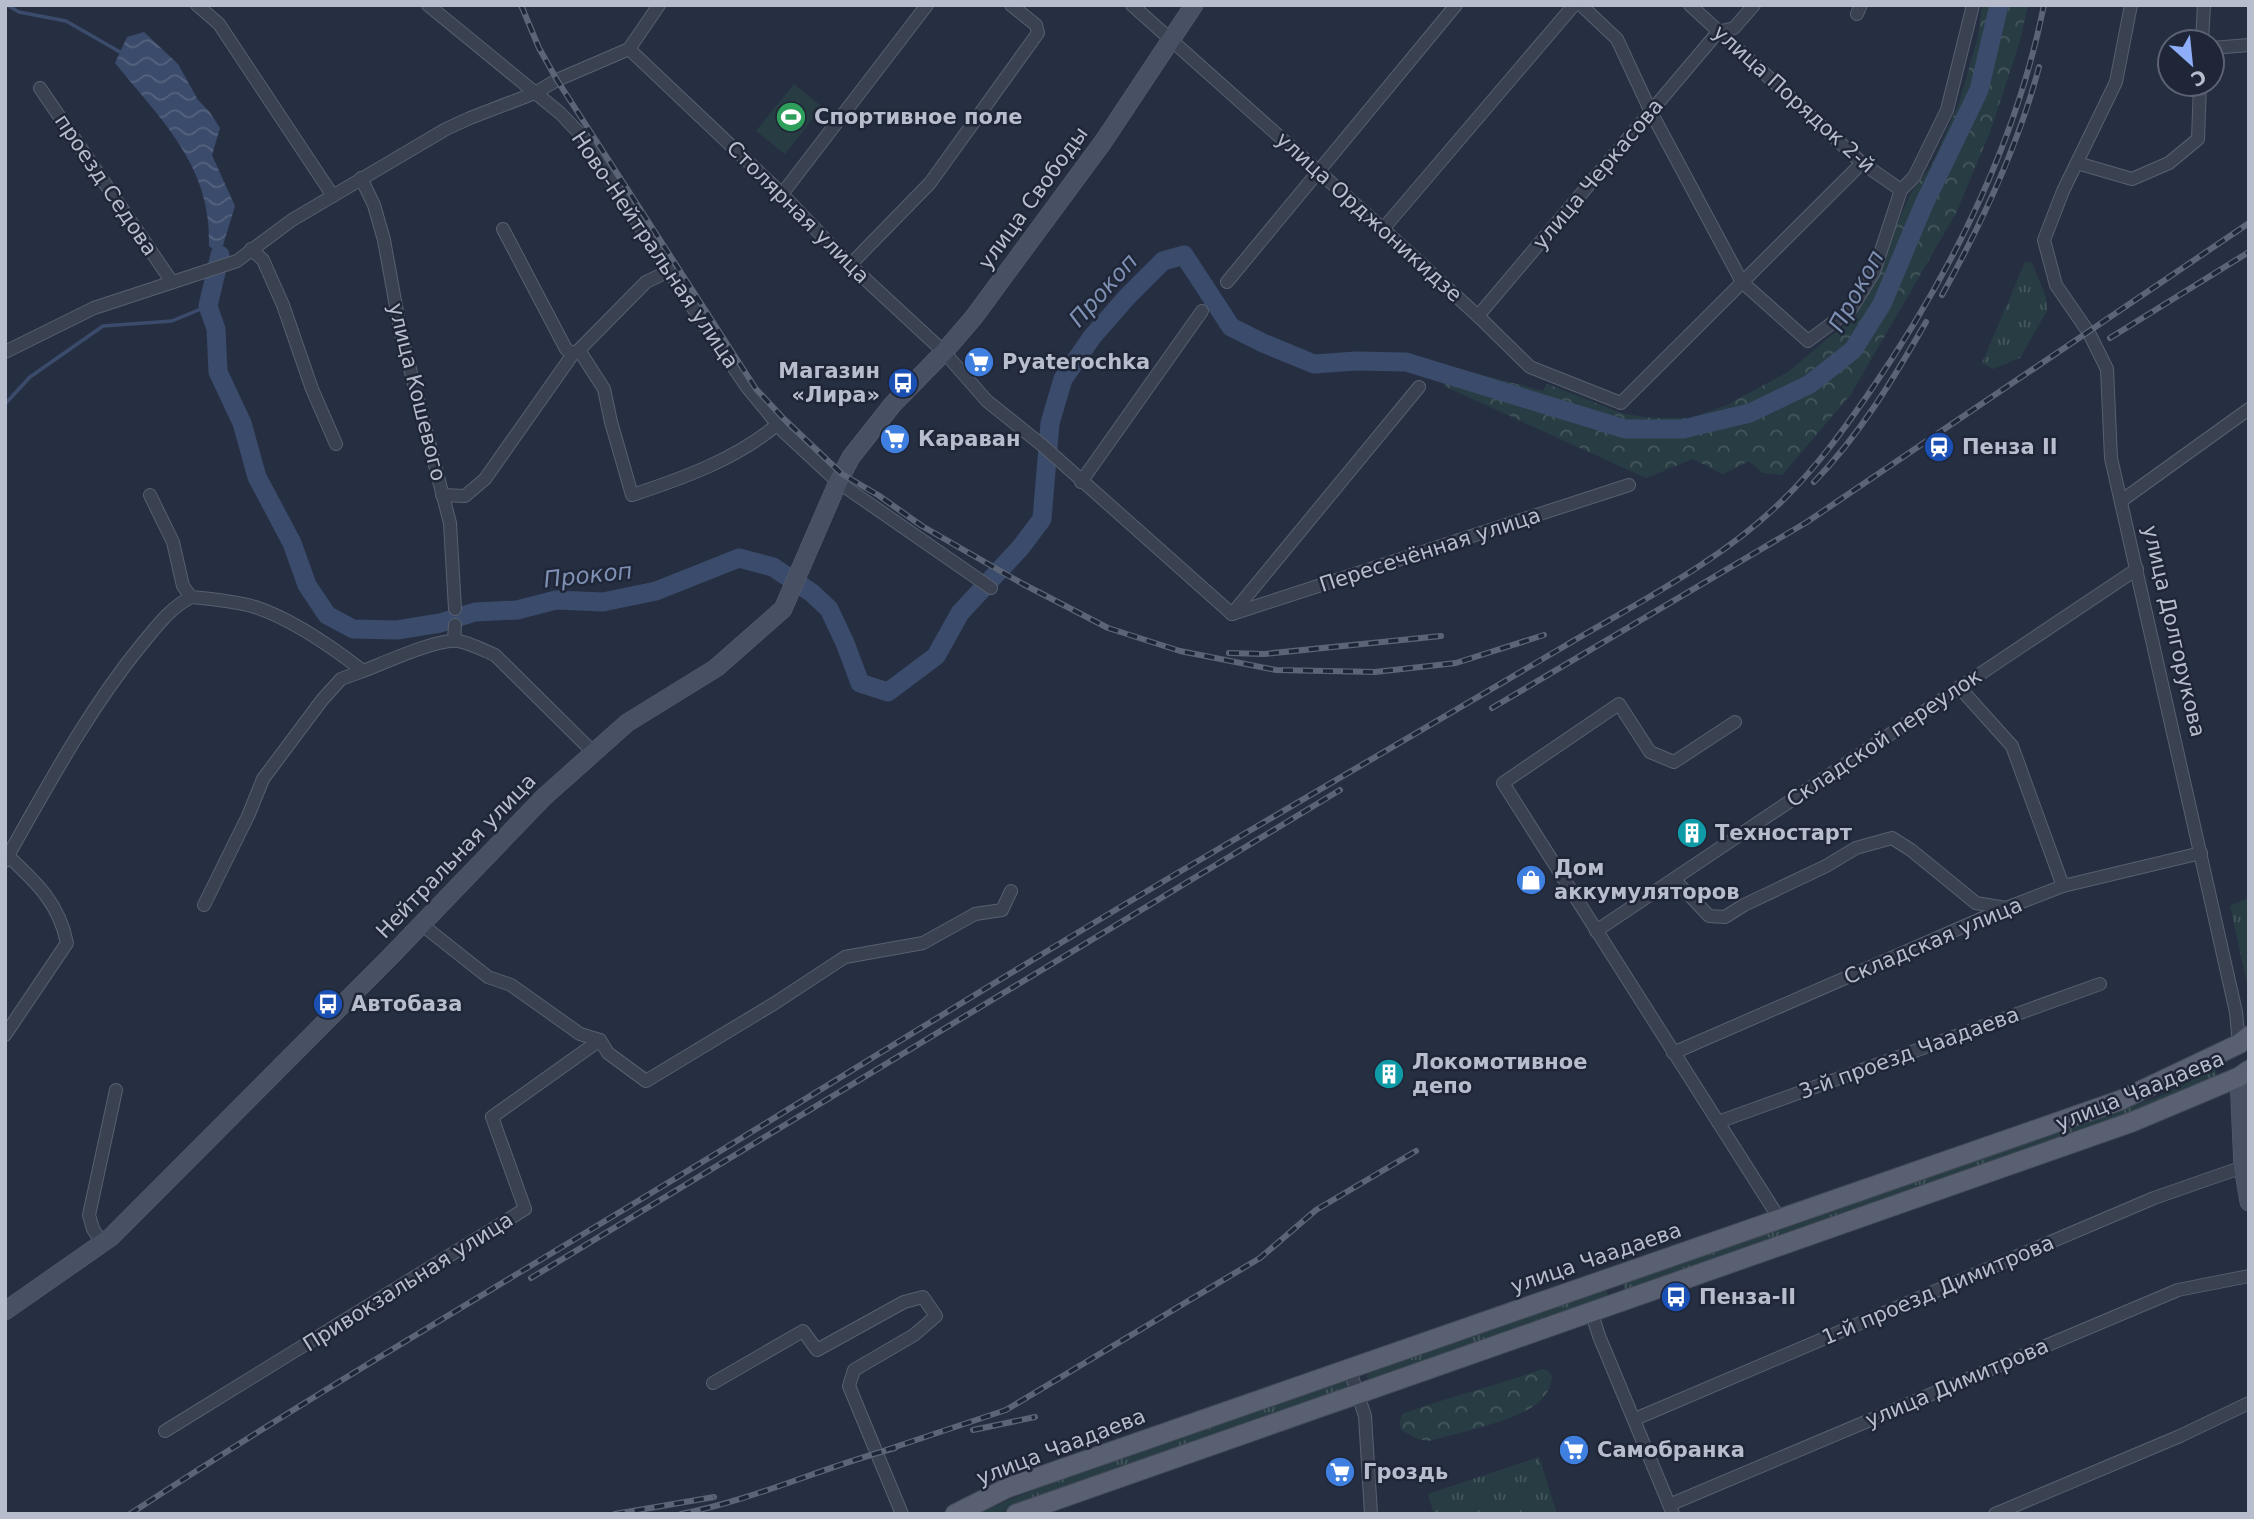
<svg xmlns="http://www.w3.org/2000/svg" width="2254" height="1519" font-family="'DejaVu Sans',sans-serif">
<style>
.grass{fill:url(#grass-tufts)}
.forest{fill:url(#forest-crowns)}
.green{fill:#283d43}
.water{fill:url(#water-waves)}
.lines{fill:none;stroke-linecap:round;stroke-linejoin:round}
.stream{stroke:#3b4b6b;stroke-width:3.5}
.river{stroke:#3b4b6b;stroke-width:19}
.street-casing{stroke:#585f6f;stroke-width:14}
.secondary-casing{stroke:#585f6f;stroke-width:19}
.primary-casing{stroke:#444a5b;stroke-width:21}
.street{stroke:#3a4251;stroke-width:12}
.secondary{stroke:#485064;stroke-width:18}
.primary{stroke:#586071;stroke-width:19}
.rail-casing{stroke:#5c6578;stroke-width:6}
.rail{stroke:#1f2637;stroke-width:3.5;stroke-dasharray:10;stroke-linecap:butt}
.labels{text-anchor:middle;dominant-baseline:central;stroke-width:5;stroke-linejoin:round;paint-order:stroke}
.street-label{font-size:21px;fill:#b7bdcc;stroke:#1f2637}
.poi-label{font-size:21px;font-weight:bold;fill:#b7bdcc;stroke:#1f2637;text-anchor:start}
.water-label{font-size:23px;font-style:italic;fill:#7e90b3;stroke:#1f2637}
</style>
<defs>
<pattern id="grass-tufts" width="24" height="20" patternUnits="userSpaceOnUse" patternTransform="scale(1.75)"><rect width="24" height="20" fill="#283d43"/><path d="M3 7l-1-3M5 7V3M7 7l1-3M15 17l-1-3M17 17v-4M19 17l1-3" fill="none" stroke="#45575d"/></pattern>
<pattern id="forest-crowns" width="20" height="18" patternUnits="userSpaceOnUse" patternTransform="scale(1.75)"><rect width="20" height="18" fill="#283d43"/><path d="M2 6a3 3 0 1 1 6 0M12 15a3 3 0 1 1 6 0" fill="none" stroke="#45575d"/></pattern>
<pattern id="water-waves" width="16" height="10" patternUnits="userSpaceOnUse" patternTransform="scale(1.75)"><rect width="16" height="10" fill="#3b4b6b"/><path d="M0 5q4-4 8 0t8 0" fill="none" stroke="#55637f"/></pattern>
</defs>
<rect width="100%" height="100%" fill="#262f42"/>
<g class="grass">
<polygon points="2025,262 2032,263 2046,297 2047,311 2020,358 1993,369 1982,363"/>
<polygon points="2249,898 2249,992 2230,906"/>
<polygon points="2215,1069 2218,1078 2151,1109 1625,1291 1623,1283 2156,1098"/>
<polygon points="1606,1288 1609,1298 1371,1380 1366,1377 1369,1372"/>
<polygon points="1344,1380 1347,1384 1345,1389 1057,1490 997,1514 976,1514 1054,1481"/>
<polygon points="1539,1457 1557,1514 1434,1514 1428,1494"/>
</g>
<g class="forest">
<polygon points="1982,5 2028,5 2020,41 1990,132 1956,213 1851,394 1782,475 1763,473 1749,461 1723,474 1693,459 1646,478 1444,386 1456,368 1543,391 1547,384 1624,414 1653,418 1690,418 1725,406 1788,372 1857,314 1911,193 1931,166 1959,103 1978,37"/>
<path d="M1543,1369L1548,1371L1552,1376C1551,1385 1548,1393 1541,1400C1523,1420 1456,1433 1429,1441L1418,1439L1401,1430L1400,1422L1402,1414C1449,1397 1496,1385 1543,1369Z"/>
</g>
<polygon class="green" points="794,84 822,107 785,154 756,131"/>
<path class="water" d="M144,32L178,64L198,100L209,111L220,128L212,155L235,206L220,255L209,246C212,166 161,120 115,63L127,37Z"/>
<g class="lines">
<g class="stream">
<polyline points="7,5 19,12 66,21 120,52"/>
<polyline points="5,404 30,377 103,326 172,321 208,306"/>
</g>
<polyline class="river" points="220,255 208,306 216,329 218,372 242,423 257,477 292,543 307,585 327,615 353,629 397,630 440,623 475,612 517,610 556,600 603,602 656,591 739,558 773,567 812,593 829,609 845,643 860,683 888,692 936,656 960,613 1021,547 1042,519 1050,423 1063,379 1092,337 1127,297 1163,261 1184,255 1231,327 1263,343 1314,364 1356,361 1406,362 1625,429 1683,429 1750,413 1810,384 1853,350 1882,304 1924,204 1979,90 1999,5"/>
<g class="street-casing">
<g id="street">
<polyline points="197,5 219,24 333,196"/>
<polyline points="428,5 560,113 583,137 680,289 747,387 783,431 838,482 991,588"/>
<polyline points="1132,5 1383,229 1478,316 1530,367 1621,403 1862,163"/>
<polyline points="1581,5 1617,39 1651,112 1742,282 1808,341 1851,309 1874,272 1901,190 1914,177 1947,110 1973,5"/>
<polyline points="1690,5 1862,163 1901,190"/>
<polyline points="2131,5 2116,82 2063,191 2044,240 2056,285 2089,333 2107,369 2111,458 2236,1012 2239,1044"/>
<polyline points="1857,14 1861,5"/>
<polyline points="2202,42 2204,5"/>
<polyline points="2212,48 2249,45"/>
<polyline points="629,49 659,5"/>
<polyline points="40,88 172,282"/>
<polyline points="2077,163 2132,179 2169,163 2198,139 2200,84"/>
<polyline points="361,178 374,205 384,240 401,334 450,523 455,609"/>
<polyline points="782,194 927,5"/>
<polyline points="503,229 566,349 573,354"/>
<polyline points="1383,229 1574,5"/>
<polyline points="251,249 263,260 283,305 312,389 336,444"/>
<polyline points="850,265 930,183 1038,33 1036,25 1011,5"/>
<polyline points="1227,282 1456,5"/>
<polyline points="1478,316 1718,32 1734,28 1754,5"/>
<path d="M579,350L604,389L611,422L632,495C684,478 736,459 778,424"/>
<polyline points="5,352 94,308 237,261 292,220 446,129 470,118 535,93 557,80 629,49 782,194 850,265 944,352 987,401 1042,445 1232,614"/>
<polyline points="1081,482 1202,311"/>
<path d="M150,495L173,542L183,586L191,597C212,599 235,601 255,607C292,619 332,647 363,671C384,663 438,638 458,641C470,643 483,650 495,655L594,753"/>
<polyline points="442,495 465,496 485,479 573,354 579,350 646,282 669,271"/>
<polyline points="2121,501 2249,409"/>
<polyline points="1232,614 1629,485"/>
<polyline points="1232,614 1419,387"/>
<polyline points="454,640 455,625"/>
<polyline points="1959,687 2012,746 2063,886"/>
<polyline points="1735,722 1674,762 1650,752 1619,704 1503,783 1779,1218"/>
<path d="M5,861C47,787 88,710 142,644C159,624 168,610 191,597"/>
<polyline points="1674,879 1709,916 1725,917 1744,905 1826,866 1856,848 1892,838 1911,850 1976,903 2006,908"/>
<polyline points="204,905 248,816 263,779 322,700 341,679 363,671"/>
<polyline points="421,924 488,977 511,985 580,1034 600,1040 608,1053 646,1081 775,1003 845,957 923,943 975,914 1002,910 1011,891"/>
<polyline points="1596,931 2137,569"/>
<path d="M5,1035L67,943C59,903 36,882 8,856"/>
<polyline points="1673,1053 2006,908 2063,886 2201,853"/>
<polyline points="1718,1122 2100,984"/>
<polyline points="102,1243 93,1229 89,1215 116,1090"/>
<polyline points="1591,1311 1599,1336 1673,1514"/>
<polyline points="1349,1368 1365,1416 1371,1514"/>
<polyline points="713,1383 803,1331 817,1350 904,1302 923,1297 936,1316 914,1335 854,1370 849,1386 902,1514"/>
<polyline points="1635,1419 2154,1198 2243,1167"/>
<polyline points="165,1431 525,1209 492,1117 600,1040"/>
<polyline points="1669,1505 2178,1290 2249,1276"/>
<polyline points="1995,1514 2180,1436 2249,1403"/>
</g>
</g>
<g class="secondary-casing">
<g id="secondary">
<polyline points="2239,1077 2243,1167 2249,1202"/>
<polyline points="5,1311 111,1237 390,957 544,797 627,723 716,668 783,609 838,482 851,457 893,404 944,352 974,317 1103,142 1194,5"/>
</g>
</g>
<g class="primary-casing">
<g id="primary">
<polyline points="955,1514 1007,1488 2121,1100 2239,1044 2249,1036"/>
<polyline points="1016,1514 2132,1122 2239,1077 2249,1070"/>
</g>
</g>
<use href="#street" class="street"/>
<use href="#secondary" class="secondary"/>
<use href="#primary" class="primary"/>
<g class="rail-casing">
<g id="rail">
<polyline points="521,5 539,48 557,80 756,389 784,419 842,474 878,495 922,526 1023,584 1108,628 1180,651 1276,670 1375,672 1456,663 1544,635"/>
<path d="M1942,295C1982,223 2018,147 2039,67"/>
<polyline points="2110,338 2249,252"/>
<path d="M1814,482C1859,436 1894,378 1926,322"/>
<polyline points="1229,653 1264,654 1441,636"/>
<polyline points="1492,708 1807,522 2249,223"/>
<polyline points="531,1278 1340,790"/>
<polyline points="973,1430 1035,1417"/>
<polyline points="886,1450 1006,1410 1260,1258 1316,1210 1416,1151"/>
<path d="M130,1514C305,1399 487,1293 666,1184C849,1073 1030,959 1215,851C1331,783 1447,715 1563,647C1637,603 1720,562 1782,501C1816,468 1842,432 1869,393C1949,277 2016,145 2044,5"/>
<polyline points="615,1514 714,1497"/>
<path d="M681,1514C754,1500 823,1467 895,1448"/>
</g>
</g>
<use href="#rail" class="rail"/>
</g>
<defs>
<g id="stadium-disc" transform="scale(1.575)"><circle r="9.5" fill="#2e9e5b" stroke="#1f2637"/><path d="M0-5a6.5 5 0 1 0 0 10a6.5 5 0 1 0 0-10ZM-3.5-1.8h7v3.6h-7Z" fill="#fff"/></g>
<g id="supermarket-disc" transform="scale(1.575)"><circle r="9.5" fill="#3f7fe0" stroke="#1f2637"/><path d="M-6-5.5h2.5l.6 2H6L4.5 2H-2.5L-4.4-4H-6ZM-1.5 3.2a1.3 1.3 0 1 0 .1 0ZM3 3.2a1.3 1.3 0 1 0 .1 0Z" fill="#fff"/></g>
<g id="bus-disc" transform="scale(1.575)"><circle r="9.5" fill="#1a4fb4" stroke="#1f2637"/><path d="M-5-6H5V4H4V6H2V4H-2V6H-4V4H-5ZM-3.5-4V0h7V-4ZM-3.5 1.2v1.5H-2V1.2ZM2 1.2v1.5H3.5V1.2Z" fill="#fff"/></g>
<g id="station-disc" transform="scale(1.575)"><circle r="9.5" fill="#1a4fb4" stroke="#1f2637"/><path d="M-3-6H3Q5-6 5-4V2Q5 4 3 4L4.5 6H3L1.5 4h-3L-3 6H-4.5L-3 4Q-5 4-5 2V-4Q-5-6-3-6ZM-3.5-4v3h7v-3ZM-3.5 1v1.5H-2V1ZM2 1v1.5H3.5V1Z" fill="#fff"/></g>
<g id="building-disc" transform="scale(1.575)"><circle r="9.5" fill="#0f9aa8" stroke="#1f2637"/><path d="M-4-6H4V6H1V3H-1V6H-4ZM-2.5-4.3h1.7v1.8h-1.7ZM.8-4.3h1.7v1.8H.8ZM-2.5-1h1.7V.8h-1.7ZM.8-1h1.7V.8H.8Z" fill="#fff"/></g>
<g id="shop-disc" transform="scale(1.575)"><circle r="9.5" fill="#3f7fe0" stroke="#1f2637"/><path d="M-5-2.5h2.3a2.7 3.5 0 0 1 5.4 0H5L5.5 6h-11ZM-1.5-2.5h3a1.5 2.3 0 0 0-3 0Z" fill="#fff"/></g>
</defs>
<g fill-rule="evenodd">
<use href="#stadium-disc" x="791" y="117"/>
<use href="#supermarket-disc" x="979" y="362"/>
<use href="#bus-disc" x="903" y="383"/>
<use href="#supermarket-disc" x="895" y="439"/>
<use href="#station-disc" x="1939" y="447"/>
<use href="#building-disc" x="1692" y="833"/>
<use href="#shop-disc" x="1531" y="880"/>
<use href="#bus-disc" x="328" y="1004"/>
<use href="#building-disc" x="1389" y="1074"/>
<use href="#bus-disc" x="1676" y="1297"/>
<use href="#supermarket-disc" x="1574" y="1450"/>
<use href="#supermarket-disc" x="1340" y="1472"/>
</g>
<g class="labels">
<g class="street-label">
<text transform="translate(1794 99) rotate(42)">улица Порядок 2-й</text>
<text transform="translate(1598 174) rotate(-50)">улица Черкасова</text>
<text transform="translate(106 185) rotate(56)">проезд Седова</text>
<text transform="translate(1033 198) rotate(-54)">улица Свободы</text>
<text transform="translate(798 212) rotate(45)">Столярная улица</text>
<text transform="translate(1369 217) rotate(42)">улица Орджоникидзе</text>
<text transform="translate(655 250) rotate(56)">Ново-Нейтральная улица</text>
<text transform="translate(417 392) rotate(76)">улица Кошевого</text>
<text transform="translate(1430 550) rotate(-18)">Пересечённая улица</text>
<text transform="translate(2174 631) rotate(77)">улица Долгорукова</text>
<text transform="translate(1884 738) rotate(-34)">Складской переулок</text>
<text transform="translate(456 856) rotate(-46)">Нейтральная улица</text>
<text transform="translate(1933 941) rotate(-23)">Складская улица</text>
<text transform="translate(1909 1053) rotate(-20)">3-й проезд Чаадаева</text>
<text transform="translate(2140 1091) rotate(-22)">улица Чаадаева</text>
<text transform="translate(1596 1258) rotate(-19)">улица Чаадаева</text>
<text transform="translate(408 1282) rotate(-32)">Привокзальная улица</text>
<text transform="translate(1938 1290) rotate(-23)">1-й проезд Димитрова</text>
<text transform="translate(1957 1383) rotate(-23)">улица Димитрова</text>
<text transform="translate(1061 1447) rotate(-21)">улица Чаадаева</text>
</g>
<g class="poi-label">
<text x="814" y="117">Спортивное поле</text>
<text x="1002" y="362">Pyaterochka</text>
<text x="880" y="371" text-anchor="end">Магазин<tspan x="880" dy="24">«Лира»</tspan></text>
<text x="918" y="439">Караван</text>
<text x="1962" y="447">Пенза II</text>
<text x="1715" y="833">Техностарт</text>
<text x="1554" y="868">Дом<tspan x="1554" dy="24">аккумуляторов</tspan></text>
<text x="351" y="1004">Автобаза</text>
<text x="1412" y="1062">Локомотивное<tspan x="1412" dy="24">депо</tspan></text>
<text x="1699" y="1297">Пенза-II</text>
<text x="1597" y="1450">Самобранка</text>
<text x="1363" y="1472">Гроздь</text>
</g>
<g class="water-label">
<text transform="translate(1103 290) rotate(-48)">Прокоп</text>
<text transform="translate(1856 291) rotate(-61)">Прокоп</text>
<text transform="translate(588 575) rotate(-6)">Прокоп</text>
</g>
</g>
<rect width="2254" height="1519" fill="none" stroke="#b7bdcc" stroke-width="14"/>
<g transform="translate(2191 63) rotate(153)"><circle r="33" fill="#1f2637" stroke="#5c6273" stroke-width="2"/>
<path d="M0-5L12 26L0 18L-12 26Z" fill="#8eaefa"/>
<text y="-10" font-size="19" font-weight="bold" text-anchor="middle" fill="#b7bdcc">С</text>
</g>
</svg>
